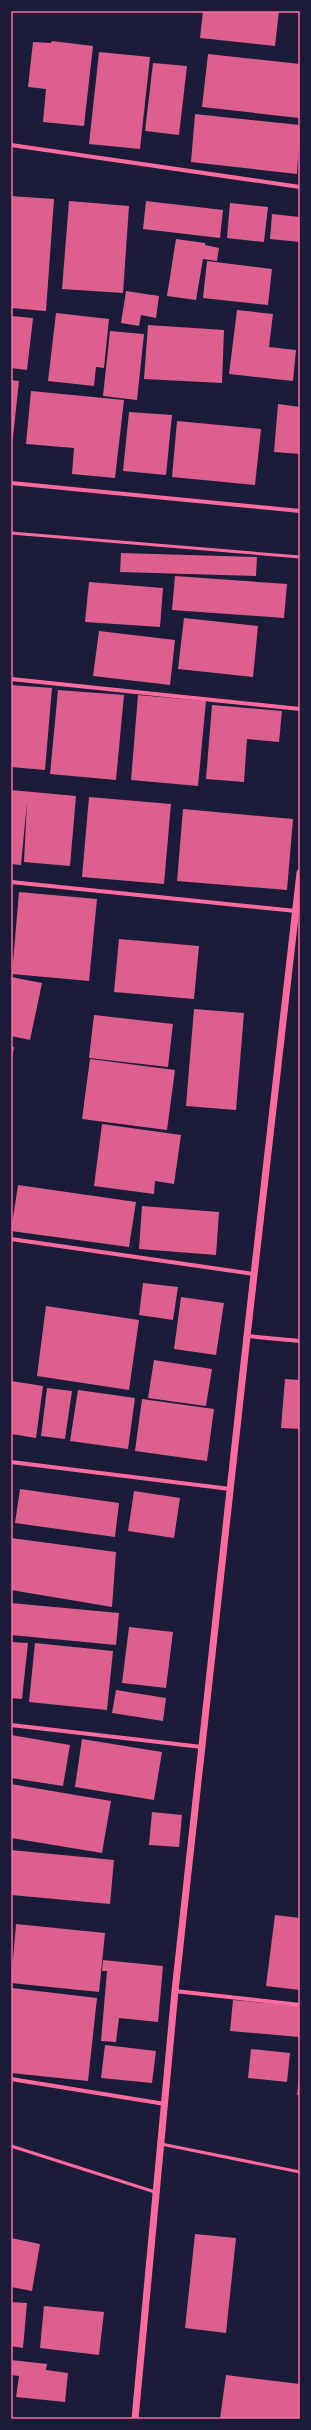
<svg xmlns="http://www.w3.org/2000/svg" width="311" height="2430" font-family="'Public Sans',sans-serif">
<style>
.building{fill:#dd5f8e}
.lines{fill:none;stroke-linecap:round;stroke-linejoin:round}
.service{stroke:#ff6b9d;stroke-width:3}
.minor{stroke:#ff6b9d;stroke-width:4}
.tertiary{stroke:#ff6b9d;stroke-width:7}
.neatline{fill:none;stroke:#ff6b9d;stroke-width:1.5}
</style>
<rect width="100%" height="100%" fill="#1b1b3a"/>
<g class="building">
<polygon points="203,11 279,11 275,46 200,38"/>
<polygon points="52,41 93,46 84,126 43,122 46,89 28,87 33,42 51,43"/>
<polygon points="99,52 150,57 140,149 89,144"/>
<polygon points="208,54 300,64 299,118 202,107"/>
<polygon points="153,63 187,66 179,135 145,131"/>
<polygon points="195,114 300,125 297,174 191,162"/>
<polygon points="11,196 54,199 46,311 11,308"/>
<polygon points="69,201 129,206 123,293 62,289"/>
<polygon points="146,201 223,210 220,238 143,229"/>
<polygon points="230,203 268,207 264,242 227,238"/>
<polygon points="272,214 300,217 300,242 270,239"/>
<polygon points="176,239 205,243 205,245 219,248 217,261 203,259 196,300 167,296"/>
<polygon points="207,261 272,269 268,305 203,298"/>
<polygon points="126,291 159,296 156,318 141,315 139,326 121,323"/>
<polygon points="237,310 273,314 269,347 296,350 293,381 229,374"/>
<polygon points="56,313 109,319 104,368 96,367 94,386 48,381"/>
<polygon points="11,316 33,318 27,370 11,368"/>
<polygon points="148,325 224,330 222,383 144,379"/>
<polygon points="110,331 144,334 137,400 103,396"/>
<polygon points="11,380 19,381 12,446 11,446"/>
<polygon points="31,391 124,400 115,478 72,474 74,448 26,444"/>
<polygon points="278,404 300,407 300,454 274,452"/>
<polygon points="129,412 172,415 166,475 123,471"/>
<polygon points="177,421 261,429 255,485 172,477"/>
<polygon points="121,553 257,557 256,576 120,572"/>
<polygon points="175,576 287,584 284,618 172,610"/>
<polygon points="89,582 163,588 160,627 85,622"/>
<polygon points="184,618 258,626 253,677 178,669"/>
<polygon points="99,631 175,640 170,685 93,676"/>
<polygon points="11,685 52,688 45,770 11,767"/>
<polygon points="58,690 124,695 116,780 50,774"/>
<polygon points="138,695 206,701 198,786 131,780"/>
<polygon points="212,705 282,711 279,742 247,739 244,782 206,779"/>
<polygon points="11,790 76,796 70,866 24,862 27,802 21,865 11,864"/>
<polygon points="89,797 171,804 164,884 82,877"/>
<polygon points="183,809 293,819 287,890 177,881"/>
<polygon points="19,892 97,899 89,981 12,974"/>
<polygon points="119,939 199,946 194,999 114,992"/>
<polygon points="11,977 42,983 30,1040 11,1036"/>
<polygon points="194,1009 244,1013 236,1110 186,1106"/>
<polygon points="94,1015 173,1024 168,1067 89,1058"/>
<polygon points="11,1047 14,1047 12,1058 11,1057"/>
<polygon points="90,1059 175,1070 167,1130 82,1119"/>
<polygon points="102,1124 181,1135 174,1184 155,1181 154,1194 94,1186"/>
<polygon points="18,1185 136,1202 129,1247 11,1231"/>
<polygon points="142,1206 219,1212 216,1255 139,1249"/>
<polygon points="143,1283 178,1287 173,1320 139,1315"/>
<polygon points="181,1297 224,1303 216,1355 174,1349"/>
<polygon points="46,1306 139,1320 129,1390 37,1376"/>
<polygon points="154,1360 212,1369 206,1406 148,1398"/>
<polygon points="285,1379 300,1380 300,1429 281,1428"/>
<polygon points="11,1381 43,1386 36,1438 11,1434"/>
<polygon points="47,1388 72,1391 65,1439 41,1436"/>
<polygon points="78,1390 135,1398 128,1449 70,1441"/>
<polygon points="142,1399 214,1409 207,1461 135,1451"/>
<polygon points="20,1489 119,1503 115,1537 15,1523"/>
<polygon points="134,1491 180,1498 174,1538 128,1531"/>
<polygon points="11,1538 116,1552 112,1607 11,1590"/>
<polygon points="11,1603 119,1613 116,1645 11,1635"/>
<polygon points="129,1627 173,1632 166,1688 122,1683"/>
<polygon points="11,1642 28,1643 22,1699 11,1698"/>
<polygon points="35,1643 113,1651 107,1710 29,1702"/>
<polygon points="116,1690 166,1698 163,1721 112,1713"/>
<polygon points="11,1735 70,1745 63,1786 11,1778"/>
<polygon points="82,1739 162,1752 154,1800 75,1787"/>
<polygon points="11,1784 111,1801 102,1853 11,1838"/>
<polygon points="152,1812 182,1815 179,1847 149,1845"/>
<polygon points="11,1850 114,1860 110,1904 11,1895"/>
<polygon points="275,1915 300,1918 300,1990 266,1986"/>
<polygon points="16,1924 105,1933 99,1992 11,1983"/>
<polygon points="103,1960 163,1966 158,2022 119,2018 116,2042 101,2041 107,1971 102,1971"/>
<polygon points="12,1988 97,1998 88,2081 11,2073"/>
<polygon points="233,2000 300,2006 299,2037 230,2031"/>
<polygon points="105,2045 156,2051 152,2083 101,2078"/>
<polygon points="251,2049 290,2053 287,2082 248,2078"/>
<polygon points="299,2079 300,2079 300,2095 297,2095"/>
<polygon points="195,2234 236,2238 226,2333 185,2328"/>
<polygon points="11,2238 40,2244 32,2291 11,2287"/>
<polygon points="11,2302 27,2303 23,2348 11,2346"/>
<polygon points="44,2306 104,2312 99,2355 40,2348"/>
<polygon points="11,2360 47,2364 46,2370 68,2373 65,2402 16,2397 19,2376 11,2375"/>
<polygon points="226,2375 300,2384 300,2419 220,2419"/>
</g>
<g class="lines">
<g class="service">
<polyline points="11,533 300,557"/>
<polyline points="161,2144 300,2172"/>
<polyline points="11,2146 155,2192"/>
</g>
<g class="minor">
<polyline points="11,145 300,187"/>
<polyline points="11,483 300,511"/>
<polyline points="11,679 300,709"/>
<polyline points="11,882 296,911"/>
<polyline points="11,1239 254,1274"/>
<polyline points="247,1336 300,1341"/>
<polyline points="11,1462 230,1489"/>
<polyline points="11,1725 202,1747"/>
<polyline points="175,1991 300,2005"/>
<polyline points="11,2079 165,2104"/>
</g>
<polyline class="tertiary" points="135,2419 175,1991 247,1336 300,873"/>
</g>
<rect width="311" height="2430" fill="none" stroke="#1b1b3a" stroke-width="24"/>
<rect x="12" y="12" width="287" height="2406" class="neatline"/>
</svg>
